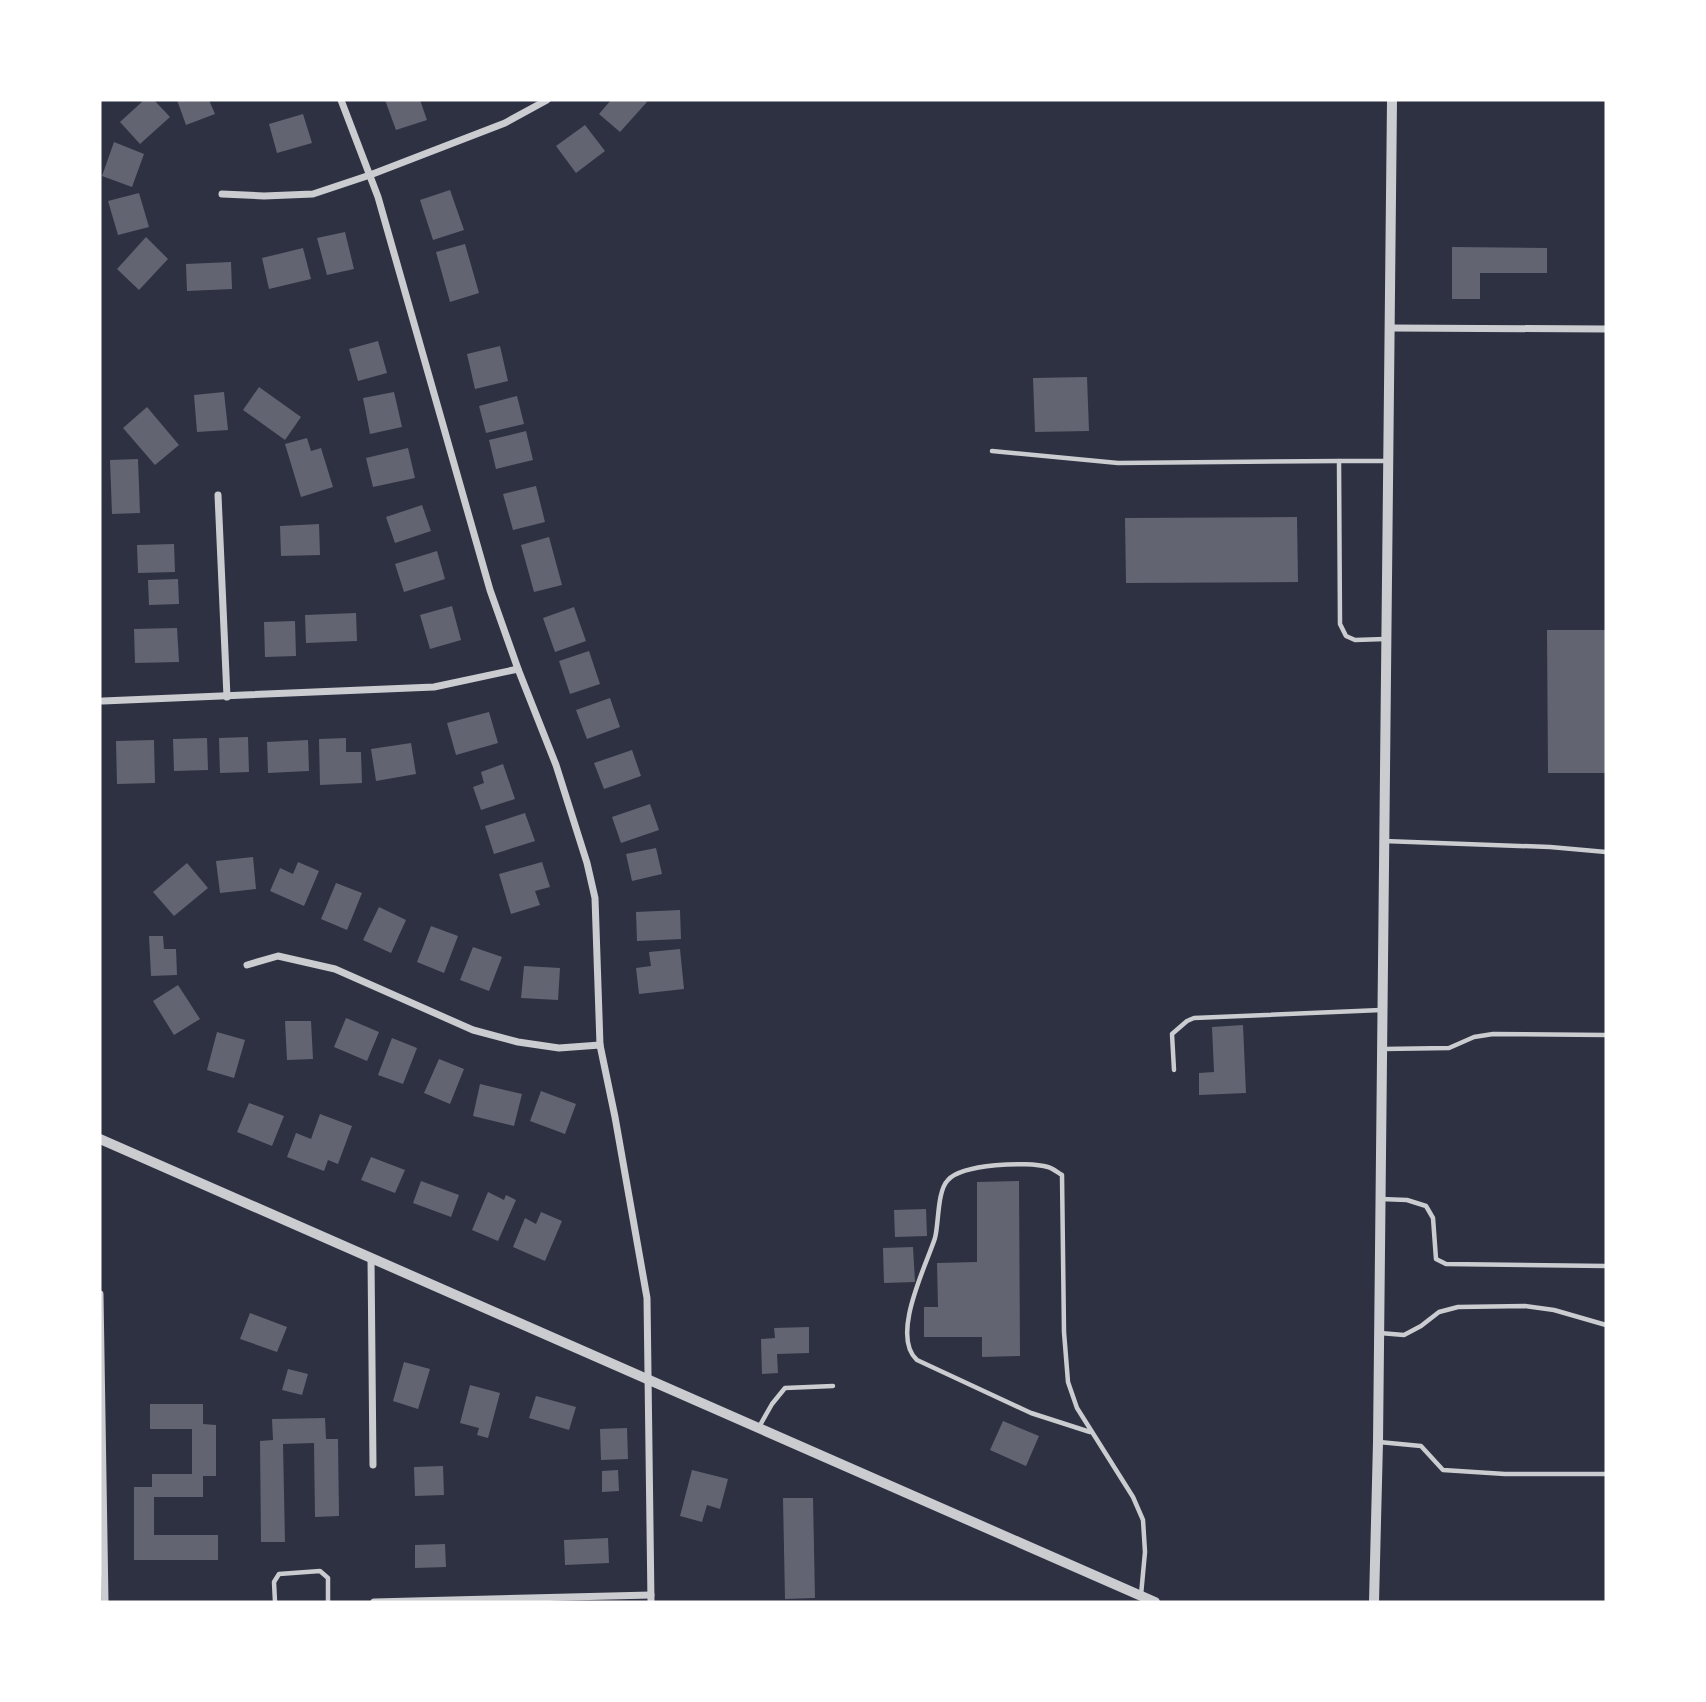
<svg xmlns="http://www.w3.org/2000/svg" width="1706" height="1702" font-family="Barlow,sans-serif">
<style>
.building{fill:#626471}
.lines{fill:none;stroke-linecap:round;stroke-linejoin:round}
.service{stroke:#caccd0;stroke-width:4.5}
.minor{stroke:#caccd0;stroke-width:7}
.tertiary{stroke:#caccd0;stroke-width:10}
</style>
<rect width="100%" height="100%" fill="#2d3142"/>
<g class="building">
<polygon points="144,100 154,100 170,117 140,144 120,122"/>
<polygon points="177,100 209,100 215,114 186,125"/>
<polygon points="385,100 420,100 427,120 396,130"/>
<polygon points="611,100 644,100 647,102 620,132 599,114"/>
<polygon points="303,114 312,143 277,153 269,124"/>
<polygon points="585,125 605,151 576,173 556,146"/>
<polygon points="114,142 144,154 132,187 102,176"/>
<polygon points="450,190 464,230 433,240 420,200"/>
<polygon points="139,193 149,227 118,235 108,201"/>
<polygon points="345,232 354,269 327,275 317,238"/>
<polygon points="146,237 168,259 139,290 117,269"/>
<polygon points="465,244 479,293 450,302 436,252"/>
<polygon points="1452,247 1547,248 1547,273 1480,273 1480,299 1452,299"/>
<polygon points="303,248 311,279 269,289 262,258"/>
<polygon points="231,262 232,289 187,291 186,264"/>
<polygon points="378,341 387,373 358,381 349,349"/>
<polygon points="500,346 508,381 475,389 467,354"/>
<polygon points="1087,377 1089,431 1035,432 1033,378"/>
<polygon points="259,387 301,417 285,440 243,410"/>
<polygon points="224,392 228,430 197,432 194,395"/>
<polygon points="394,392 402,427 370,434 363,398"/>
<polygon points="517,396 524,424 486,433 479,406"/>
<polygon points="147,407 179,445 155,465 123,428"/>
<polygon points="526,431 533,460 496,469 489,440"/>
<polygon points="307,438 311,451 321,448 333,487 301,497 285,444"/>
<polygon points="408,448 415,478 373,487 366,458"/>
<polygon points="138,459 140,513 112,514 110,460"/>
<polygon points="536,486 545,522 513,530 503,494"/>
<polygon points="422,505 431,531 395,543 386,517"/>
<polygon points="1297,517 1298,582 1126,583 1125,518"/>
<polygon points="319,524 320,555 281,556 280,526"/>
<polygon points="549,537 562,585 534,592 521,545"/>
<polygon points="174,544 175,572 138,573 137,545"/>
<polygon points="437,551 445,579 404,592 395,564"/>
<polygon points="178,579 179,604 149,605 148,580"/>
<polygon points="452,606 461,640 430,649 420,615"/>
<polygon points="574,607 586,641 555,652 543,618"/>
<polygon points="356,613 357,641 306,643 305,615"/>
<polygon points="295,621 296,656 265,657 264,622"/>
<polygon points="177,628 179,662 135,663 134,629"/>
<polygon points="1547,630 1606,630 1606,773 1548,773"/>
<polygon points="589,651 600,684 570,694 559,661"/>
<polygon points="610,698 620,727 587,739 576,710"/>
<polygon points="489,712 498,743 456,755 447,723"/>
<polygon points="248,737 249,772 220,773 219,738"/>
<polygon points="207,738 208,770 174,771 173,739"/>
<polygon points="346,738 346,752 361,752 362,783 320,785 319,739"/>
<polygon points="154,740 155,783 117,784 116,741"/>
<polygon points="308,740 309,771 268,773 267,742"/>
<polygon points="411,743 416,774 376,781 371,749"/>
<polygon points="632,750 641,776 604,789 594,763"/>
<polygon points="503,764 515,799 481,810 473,787 484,783 481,772"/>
<polygon points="650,804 659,830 621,843 612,817"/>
<polygon points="525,813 535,841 494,854 485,826"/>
<polygon points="656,848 662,874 632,881 626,854"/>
<polygon points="253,857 256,889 220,893 216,861"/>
<polygon points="298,862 319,871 304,906 270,891 280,868 293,874"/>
<polygon points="542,862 550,887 535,891 540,905 511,914 499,874"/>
<polygon points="187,863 208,888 174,916 153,892"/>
<polygon points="336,883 362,893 347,930 321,919"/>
<polygon points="379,907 406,920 391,953 363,940"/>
<polygon points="680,910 681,939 637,941 636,912"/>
<polygon points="431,926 458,936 444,973 417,962"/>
<polygon points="149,936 163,936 164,949 176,949 177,975 151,976"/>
<polygon points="473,947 502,957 489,991 460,980"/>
<polygon points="680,949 684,989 639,994 636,968 651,966 649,952"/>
<polygon points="524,966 560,968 558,1000 521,998"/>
<polygon points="178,985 200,1019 174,1035 153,1001"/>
<polygon points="346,1018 379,1032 367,1061 334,1047"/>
<polygon points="285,1021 311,1021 313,1059 287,1060"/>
<polygon points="1243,1025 1246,1093 1199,1095 1199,1073 1214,1072 1212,1027"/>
<polygon points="217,1032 245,1040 234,1078 207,1070"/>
<polygon points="392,1038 417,1048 403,1084 378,1075"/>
<polygon points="439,1059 464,1069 450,1104 424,1093"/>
<polygon points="480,1084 522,1094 514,1126 473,1116"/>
<polygon points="541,1091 576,1104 565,1134 530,1121"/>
<polygon points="249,1103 284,1116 272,1146 237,1132"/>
<polygon points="320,1114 352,1126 338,1164 328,1160 324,1171 287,1157 296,1133 311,1139"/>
<polygon points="371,1157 405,1170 395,1193 361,1180"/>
<polygon points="421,1181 459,1195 451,1217 413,1203"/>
<polygon points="1019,1181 1020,1356 982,1357 982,1337 924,1337 924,1307 938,1307 937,1263 977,1262 977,1182"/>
<polygon points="488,1192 504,1200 506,1195 516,1200 498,1241 472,1230"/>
<polygon points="926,1209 927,1236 895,1237 894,1210"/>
<polygon points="541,1212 562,1221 545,1261 513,1247 525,1218 536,1224"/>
<polygon points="913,1247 915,1282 884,1283 883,1248"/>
<polygon points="250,1313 287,1327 277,1352 240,1339"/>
<polygon points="809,1327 809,1353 777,1354 778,1373 762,1374 761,1339 775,1338 774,1328"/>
<polygon points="404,1362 430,1369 418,1409 393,1401"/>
<polygon points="288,1369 308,1374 302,1395 282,1390"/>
<polygon points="470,1385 500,1393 488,1438 477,1435 479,1428 460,1423"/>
<polygon points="536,1396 576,1407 569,1430 529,1418"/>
<polygon points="150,1404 203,1404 203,1424 216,1425 216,1476 203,1476 203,1497 154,1497 154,1535 218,1535 218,1560 134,1560 134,1487 152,1487 152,1474 192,1474 192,1429 150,1429"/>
<polygon points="325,1418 326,1439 338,1439 339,1516 315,1517 314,1443 283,1444 285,1542 261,1542 260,1441 273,1440 272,1419"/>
<polygon points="1003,1421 1039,1436 1026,1466 990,1450"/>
<polygon points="627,1428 628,1459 601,1460 600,1429"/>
<polygon points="443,1466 444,1495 415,1496 414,1467"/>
<polygon points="618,1470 619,1491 602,1492 602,1471"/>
<polygon points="692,1470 728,1479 720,1509 707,1505 702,1522 680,1516"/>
<polygon points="783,1498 813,1498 815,1598 785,1599"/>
<polygon points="608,1538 609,1563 565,1565 564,1540"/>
<polygon points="445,1544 446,1567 415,1568 415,1545"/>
</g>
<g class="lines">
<g class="service">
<polyline points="992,451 1118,463 1339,461"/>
<polyline points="1385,639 1355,640 1346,636 1340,624 1339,461 1388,461"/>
<polyline points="1384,841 1550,847 1606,852"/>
<polyline points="1383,1049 1449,1048 1474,1037 1493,1034 1606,1035"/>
<polyline points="1174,1070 1172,1034 1187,1021 1194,1018 1381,1010"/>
<polyline points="1381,1199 1407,1200 1426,1206 1433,1218 1436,1259 1446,1264 1606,1266"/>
<polyline points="1380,1333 1404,1335 1421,1326 1439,1312 1458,1307 1525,1306 1554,1310 1606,1325"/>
<polyline points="759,1427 772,1404 785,1388 833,1386"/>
<path d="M1090,1432L1031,1413L917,1360C890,1336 926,1266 935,1238C939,1223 937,1191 948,1180C962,1164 1027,1161 1048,1167C1052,1168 1057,1172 1062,1175L1064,1332L1068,1382L1077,1408L1133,1497L1143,1520L1145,1552L1141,1595"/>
<polyline points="1379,1442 1421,1446 1443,1470 1505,1474 1606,1474"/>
<polyline points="275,1602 274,1582 279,1574 320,1571 328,1578 328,1602"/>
</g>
<g class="minor">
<polyline points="341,100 378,197 490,590 518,669 556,765 587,863 595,898 600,1045 615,1117 647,1298 651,1602"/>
<polyline points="222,194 264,196 313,194 370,175 505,123 547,100"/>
<polyline points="1392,328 1606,329"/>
<polyline points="218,495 227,697"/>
<polyline points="103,701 434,687 518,669"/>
<polyline points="247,965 278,956 335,969 473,1030 518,1042 559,1048 600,1045"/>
<polyline points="371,1258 373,1465"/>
<polyline points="100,1294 105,1602"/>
<polyline points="374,1602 651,1595"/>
</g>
<g class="tertiary">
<polyline points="100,1139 1155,1602"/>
<polyline points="1374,1602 1378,1442 1392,100"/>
</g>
</g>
<rect width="1706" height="1702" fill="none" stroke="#ffffff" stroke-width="203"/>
</svg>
